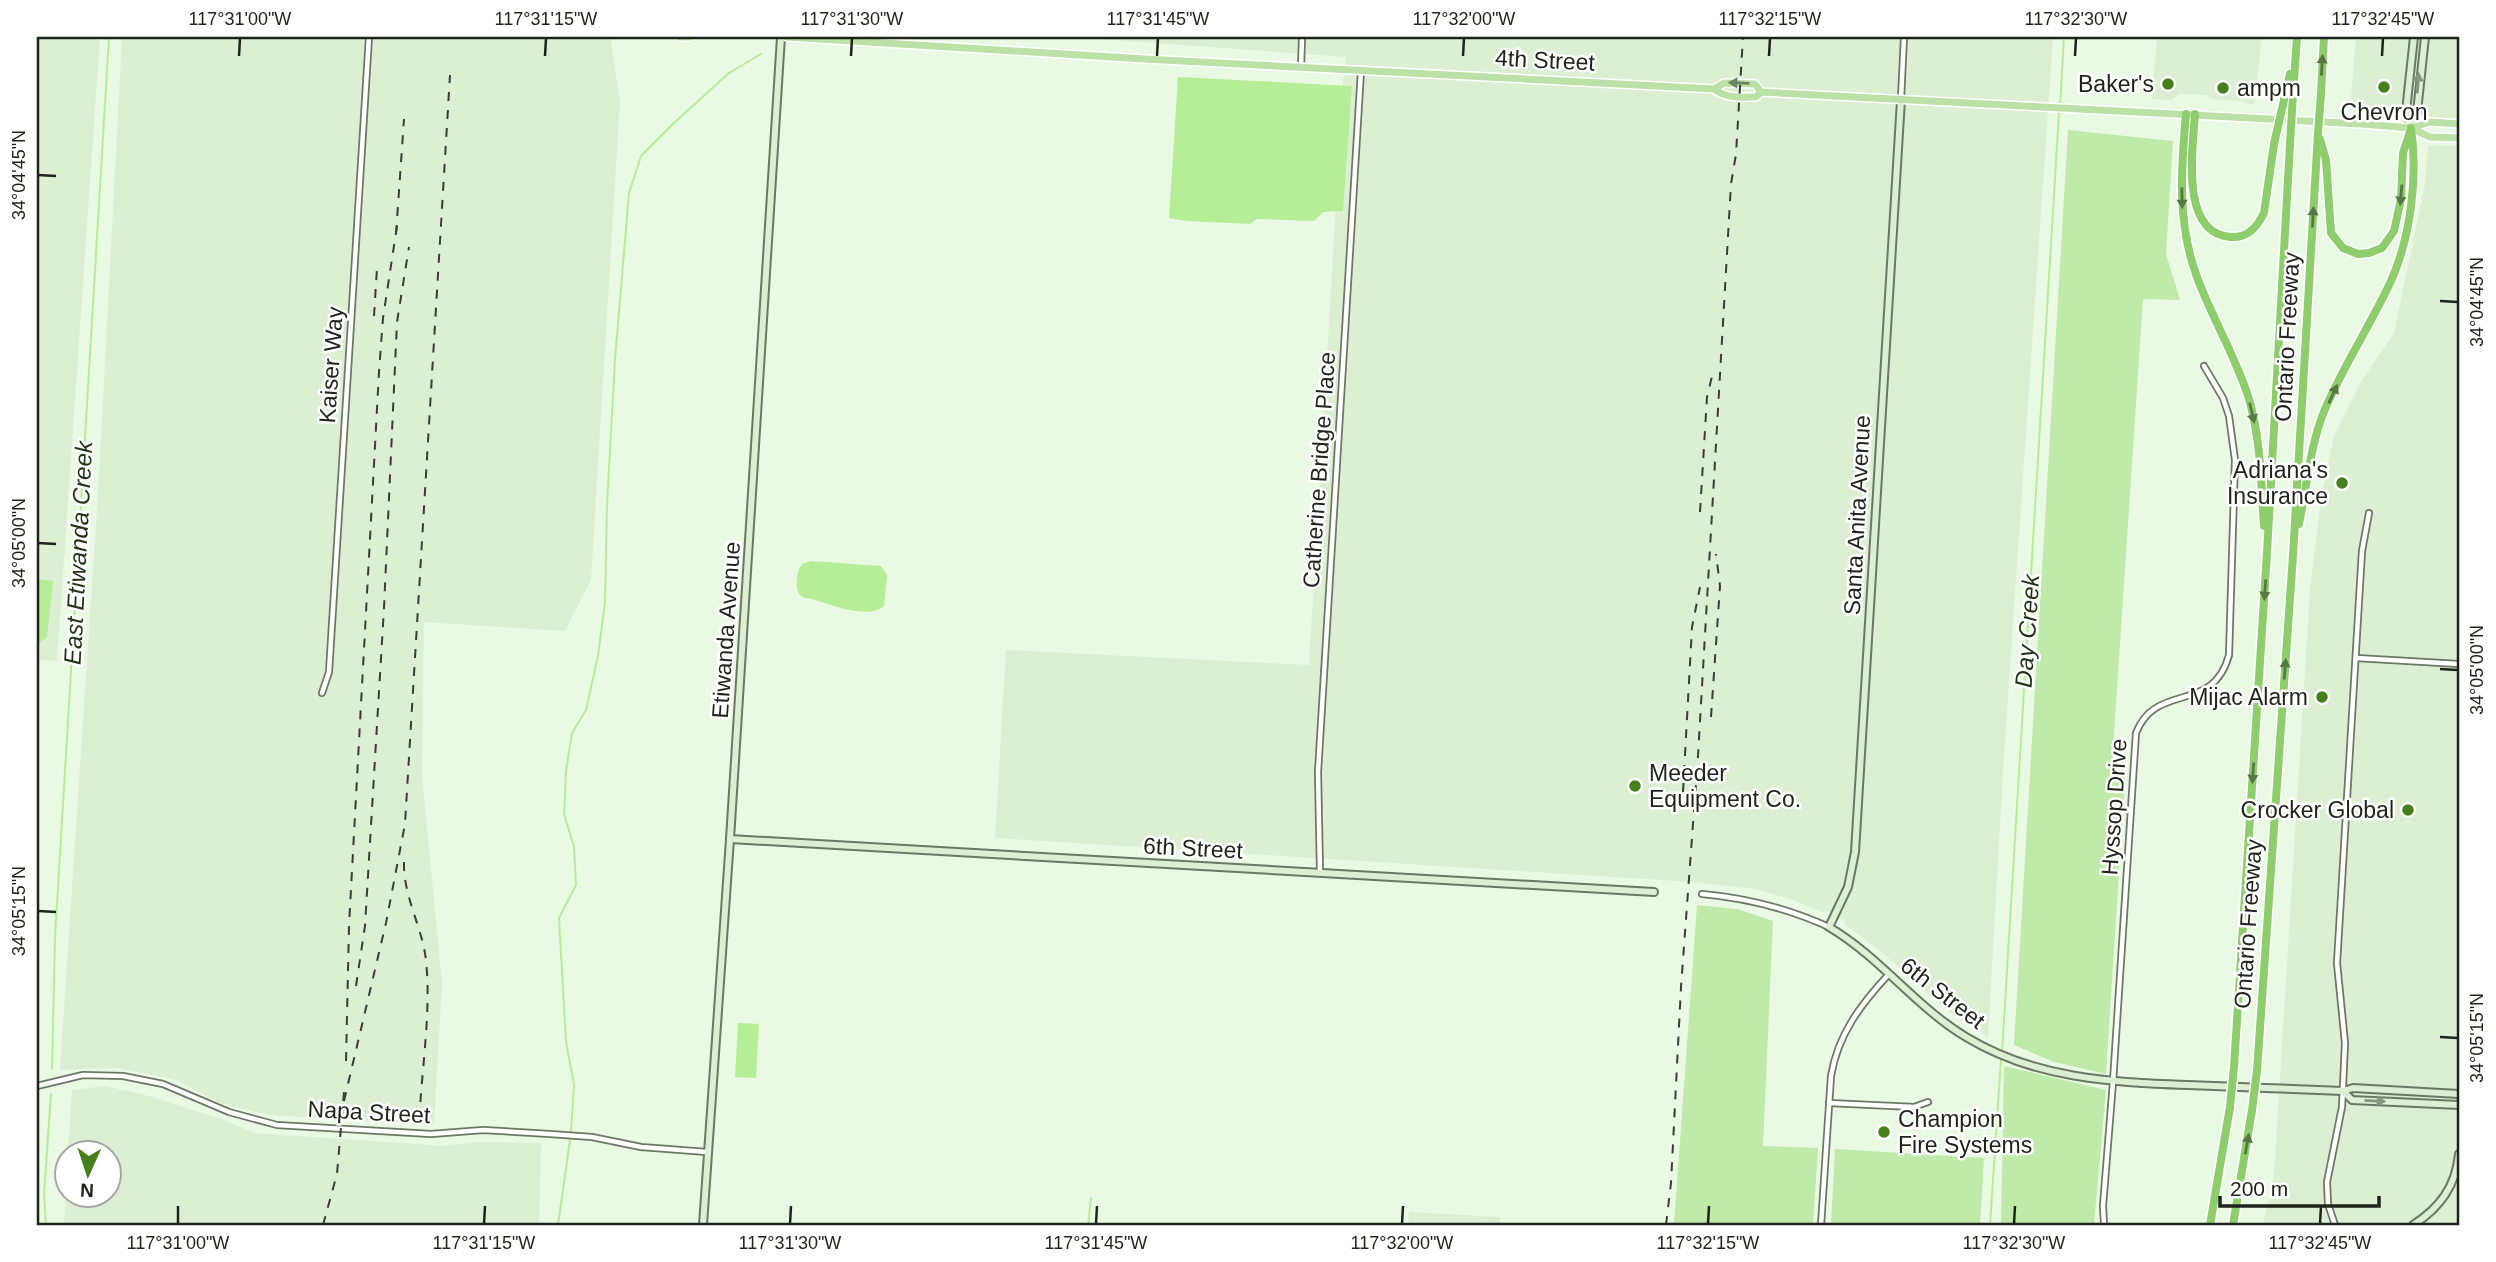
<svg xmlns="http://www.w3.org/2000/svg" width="2496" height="1262" font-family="Helvetica,sans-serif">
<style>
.built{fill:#dcefd3}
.green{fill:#bfeaaa}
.water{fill:#b6ee98}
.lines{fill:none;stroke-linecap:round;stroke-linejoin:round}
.stream{stroke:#b6ee98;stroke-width:2}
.street-casing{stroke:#6c7865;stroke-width:8}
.secondary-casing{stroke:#6c7865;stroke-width:10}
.primary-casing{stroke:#fff;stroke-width:10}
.highway-casing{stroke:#fff;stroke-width:11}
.street{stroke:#fff;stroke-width:4.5}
.secondary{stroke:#ddf0d3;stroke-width:6}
.primary{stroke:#bbe1a6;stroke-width:7}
.highway{stroke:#8ecd6b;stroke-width:8}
.rail{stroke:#383e34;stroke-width:2;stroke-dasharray:9 9;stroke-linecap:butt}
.highway-bridge-casing{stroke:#fff;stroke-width:11;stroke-linecap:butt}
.highway-bridge{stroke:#8ecd6b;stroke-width:8}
.oneway{fill:#567843}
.oneway2{fill:#6c8260}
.oneway3{fill:#879480}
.ticks{fill:none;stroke:#1e231b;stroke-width:2.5}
.poi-dot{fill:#45801b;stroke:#fff;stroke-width:2.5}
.labels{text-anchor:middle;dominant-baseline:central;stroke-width:5;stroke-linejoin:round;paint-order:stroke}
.street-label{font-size:23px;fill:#1e231b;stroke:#fff}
.poi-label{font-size:23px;fill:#1e231b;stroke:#fff;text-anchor:end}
.water-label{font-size:24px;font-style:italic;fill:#1e3311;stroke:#fff}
.neatline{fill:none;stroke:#1e231b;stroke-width:2.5}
.ticks-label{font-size:18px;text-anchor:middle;fill:#1e231b}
</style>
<rect width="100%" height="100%" fill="#eaf9e3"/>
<g class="built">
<polygon points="37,37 100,37 57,661 37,660"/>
<polygon points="122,37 614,37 611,43 620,101 591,580 565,631 424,622 422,776 442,983 434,1125 268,1115 219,1103 176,1080 118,1068 60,1070 99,478"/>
<polygon points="1073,37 2053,37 2004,755 1988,1037 1948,1011 1877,948 1846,926 1843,919 1830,911 1822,912 1796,901 1756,889 1693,882 995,838 1006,650 1309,665 1343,82 1346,57"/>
<polygon points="2157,37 2262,37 2254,105 2240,101 2212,99 2206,95 2179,94 2172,100 2152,99"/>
<polygon points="2356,37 2459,37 2459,119 2353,114 2351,98"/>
<polygon points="2428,145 2459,146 2459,1225 2263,1225 2274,1175 2310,590 2322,492 2334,436 2362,380 2394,333 2425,184"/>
<polygon points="105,1086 142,1094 221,1119 255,1133 445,1146 475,1142 541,1143 539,1225 64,1225 66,1179 66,1196 108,1196 108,1154 68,1153 72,1090"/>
<polygon points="1409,1212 1500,1217 1500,1225 1408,1225"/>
</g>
<g class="green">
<polygon points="2068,130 2173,141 2166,254 2180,300 2143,299 2112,763 2126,764 2106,1074 2054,1062 2014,1045"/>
<polygon points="1697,905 1737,909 1773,921 1763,1146 1818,1148 1813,1225 1674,1225"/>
<polygon points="2004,1066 2106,1090 2094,1225 2001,1225"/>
<polygon points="1835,1149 1984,1158 1980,1225 1831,1225"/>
</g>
<g class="water">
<polygon points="1178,77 1352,86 1343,211 1323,212 1314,221 1256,219 1250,224 1187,221 1169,218"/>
<path d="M811,561L881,566L887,575L884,606C869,620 832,605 815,600C811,598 804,599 800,595C794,588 797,570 802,564Z"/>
<polygon points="37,579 53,581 47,637 37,645"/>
<polygon points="738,1023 759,1024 756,1078 735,1077"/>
</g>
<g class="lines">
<g class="stream">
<polyline points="2060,106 2064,37"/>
<polyline points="2002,1053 2059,112"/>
<polyline points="52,1069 55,937 109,37"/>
<polyline points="571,1131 574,1085 566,1042 559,918 576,885 574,847 564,814 566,771 572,733 586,710 598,656 605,602 607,505 615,359 629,193 641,156 675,122 729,73 761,54"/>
<polyline points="46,1225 44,1194 51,1094"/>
<polyline points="558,1225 570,1140"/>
<polyline points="1088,1225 1091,1198"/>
<polyline points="1990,1225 2001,1059"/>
</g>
<g class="street-casing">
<g id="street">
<polyline points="1301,67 1302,37"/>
<polyline points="1901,99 1904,37"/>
<polyline points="2356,658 2459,664"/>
<polyline points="322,693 329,672 369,37"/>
<polyline points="1320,872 1318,772 1361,71"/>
<path d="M1702,894C1748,898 1787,908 1829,927"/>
<polyline points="37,1086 83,1075 123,1076 163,1084 229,1112 277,1125 431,1134 483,1130 550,1134 592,1137 641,1147 707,1152"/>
<polyline points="1829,1103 1914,1107 1928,1102"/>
<path d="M1821,1225L1831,1076C1838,1034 1861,1004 1889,974"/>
<path d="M2104,1225L2103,1206L2113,1082L2136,733C2156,681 2213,715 2229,655L2235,460L2229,416L2223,398L2204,366"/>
<polyline points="2335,1225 2328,1204 2327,1182 2342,1107 2345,1043 2337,963 2362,551 2369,513"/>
</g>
</g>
<g class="secondary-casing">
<g id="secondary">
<path d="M1901,100L1855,852L1848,887L1829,927C1880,957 1916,1007 1966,1037C2035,1079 2111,1082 2188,1085C2240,1087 2291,1089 2343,1091L2353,1088L2459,1094"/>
<polyline points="2411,128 2417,112 2425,37"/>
<polyline points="2411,128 2406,111 2414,37"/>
<polyline points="730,839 1654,892"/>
<polyline points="2343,1091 2352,1100 2459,1105"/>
<polyline points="703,1225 730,839 781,37"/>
<path d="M2413,1225C2440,1208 2456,1186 2459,1154"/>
</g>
</g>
<g class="primary-casing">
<g id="primary">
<polyline points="680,37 690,37"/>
<polyline points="787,37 1144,59 1714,89 1724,83 1755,84 1761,92"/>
<path d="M1714,89C1727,99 1740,97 1756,97L1761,92L2362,124L2411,128L2430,137L2459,138"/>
<polyline points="2411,128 2430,122 2459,124"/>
</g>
</g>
<g class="highway-casing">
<g id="highway">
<polyline points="2321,94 2324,37"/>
<polyline points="2293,95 2297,37"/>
<polyline points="2284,100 2290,74"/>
<path d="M2186,114C2181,168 2177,224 2197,277C2212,318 2236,357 2249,399C2261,440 2261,484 2264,526"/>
<path d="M2195,114C2193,147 2179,234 2231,237C2248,238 2257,227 2264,213L2274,144"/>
<polyline points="2320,139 2326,160 2331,233 2343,248 2358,254 2369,253 2382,248 2394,231 2401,199 2403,153 2410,132"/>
<path d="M2299,524C2307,486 2310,445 2325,409C2344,365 2371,324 2391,281C2411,236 2418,176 2411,128"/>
<polyline points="2234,1067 2267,553 2290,144"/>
<polyline points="2257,1071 2293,555 2318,133"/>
<polyline points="2210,1225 2230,1107"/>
<polyline points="2233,1225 2252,1110"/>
</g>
</g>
<use href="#street" class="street"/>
<use href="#secondary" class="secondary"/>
<use href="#primary" class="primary"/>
<use href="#highway" class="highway"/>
<g class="rail">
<polyline points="396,234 404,119"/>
<polyline points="374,316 377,268"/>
<polyline points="1700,512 1707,397 1713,372"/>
<polyline points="1711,717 1720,586 1716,554"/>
<polyline points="1683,792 1692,627 1700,587"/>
<path d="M404,862C403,897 423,928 426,961C431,1006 423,1061 420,1107"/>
<polyline points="356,986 365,926 384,608 397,322 409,247"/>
<polyline points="346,1061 349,926 379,372 383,318 397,226"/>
<polyline points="344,1101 386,923 405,824 450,75"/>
<polyline points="323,1225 337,1174 344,1092"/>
<polyline points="1666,1225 1671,1183 1681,987 1698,756 1731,184 1736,154 1743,37"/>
</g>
<g class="highway-bridge-casing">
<g id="highway-bridge">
<polyline points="2318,133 2321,94"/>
<polyline points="2274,144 2284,100"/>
<polyline points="2290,144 2293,95"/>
<polyline points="2230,1107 2234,1067"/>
<polyline points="2252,1110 2257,1071"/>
</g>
</g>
<use href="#highway-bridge" class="highway-bridge"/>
</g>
<defs><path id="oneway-solid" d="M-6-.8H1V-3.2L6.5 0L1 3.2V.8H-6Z" transform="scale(1.75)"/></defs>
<g class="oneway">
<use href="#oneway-solid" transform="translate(2322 65) rotate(-87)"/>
<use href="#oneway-solid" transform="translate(2401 195) rotate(95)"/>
<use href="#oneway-solid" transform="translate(2182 198) rotate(89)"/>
<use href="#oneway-solid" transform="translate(2313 217) rotate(-87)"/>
<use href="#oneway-solid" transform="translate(2333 394) rotate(-65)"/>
<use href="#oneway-solid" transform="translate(2252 413) rotate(77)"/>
<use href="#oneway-solid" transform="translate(2265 590) rotate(94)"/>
<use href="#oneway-solid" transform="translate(2285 669) rotate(-86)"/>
<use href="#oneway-solid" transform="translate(2253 773) rotate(94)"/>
<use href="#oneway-solid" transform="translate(2247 1144) rotate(-80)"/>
</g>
<use class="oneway2" href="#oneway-solid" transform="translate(1739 83) rotate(-178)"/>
<g class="oneway3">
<use href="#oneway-solid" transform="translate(2418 83) rotate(-86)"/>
<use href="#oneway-solid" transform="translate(2375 1101) rotate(3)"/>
</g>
<path class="ticks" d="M239,56L240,38M545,56L546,38M851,56L852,38M1157,56L1158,38M1463,56L1464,38M1769,56L1770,38M2075,56L2076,38M2382,56L2383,38M38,175L56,176M2440,301L2458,302M38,543L56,544M2440,669L2458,670M38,911L56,912M2440,1037L2458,1038M178,1224V1206M484,1224L485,1206M790,1224L791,1206M1096,1224L1097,1206M1402,1224L1403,1206M1708,1224L1709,1206M2014,1224L2015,1206M2320,1224L2321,1206"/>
<g class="poi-dot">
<circle cx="2168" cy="84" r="7"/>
<circle cx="2384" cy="87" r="7"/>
<circle cx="2223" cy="88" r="7"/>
<circle cx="2342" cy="483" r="7"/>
<circle cx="2322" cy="697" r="7"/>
<circle cx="1635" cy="786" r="7"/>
<circle cx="2408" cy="810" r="7"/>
<circle cx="1884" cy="1132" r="7"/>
</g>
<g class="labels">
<g class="street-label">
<text transform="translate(1545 60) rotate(3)">4th Street</text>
<text transform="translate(2287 337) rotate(-87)">Ontario Freeway</text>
<text transform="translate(331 365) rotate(-86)">Kaiser Way</text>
<text transform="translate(1319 470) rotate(-86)">Catherine Bridge Place</text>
<text transform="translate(1857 515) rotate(-87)">Santa Anita Avenue</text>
<text transform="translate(726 630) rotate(-86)">Etiwanda Avenue</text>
<text transform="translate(2114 807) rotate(-86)">Hyssop Drive</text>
<text transform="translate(1193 848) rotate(3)">6th Street</text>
<text transform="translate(2248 924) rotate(-86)">Ontario Freeway</text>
<text transform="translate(1943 993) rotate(38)">6th Street</text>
<text transform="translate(369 1112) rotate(3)">Napa Street</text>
</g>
<g class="poi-label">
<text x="2154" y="84">Baker's</text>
<text x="2237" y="88" text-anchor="start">ampm</text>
<text x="2384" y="112" text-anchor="middle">Chevron</text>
<text x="2328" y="470">Adriana's<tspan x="2328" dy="26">Insurance</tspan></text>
<text x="2308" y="697">Mijac Alarm</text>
<text x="1649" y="773" text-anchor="start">Meeder<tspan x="1649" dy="26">Equipment Co.</tspan></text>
<text x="2394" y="810">Crocker Global</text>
<text x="1898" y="1119" text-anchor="start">Champion<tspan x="1898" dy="26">Fire Systems</tspan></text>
</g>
<g class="water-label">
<text transform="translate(78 553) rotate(-87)">East Etiwanda Creek</text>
<text transform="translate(2027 631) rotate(-86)">Day Creek</text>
</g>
</g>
<rect width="2496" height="1262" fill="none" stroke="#ffffff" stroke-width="77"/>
<g transform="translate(88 1174) rotate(183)"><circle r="33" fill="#ffffff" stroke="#a5a7a4" stroke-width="2"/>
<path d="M0-5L12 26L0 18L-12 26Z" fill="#45801b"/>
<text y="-10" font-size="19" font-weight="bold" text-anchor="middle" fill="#1e231b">N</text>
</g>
<path d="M2220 1196v10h159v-10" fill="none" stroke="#1e231b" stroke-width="3.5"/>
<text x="2230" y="1196" font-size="21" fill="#1e231b" stroke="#ffffff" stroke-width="5" paint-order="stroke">200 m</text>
<rect x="38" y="38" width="2420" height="1186" class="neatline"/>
<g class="ticks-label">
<text x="240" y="25">117°31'00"W</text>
<text x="546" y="25">117°31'15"W</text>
<text x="852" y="25">117°31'30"W</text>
<text x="1158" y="25">117°31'45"W</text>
<text x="1464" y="25">117°32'00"W</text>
<text x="1770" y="25">117°32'15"W</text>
<text x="2076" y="25">117°32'30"W</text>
<text x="2383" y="25">117°32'45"W</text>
<text transform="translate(19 175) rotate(-90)" y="6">34°04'45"N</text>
<text transform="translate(2477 302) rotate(-90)" y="6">34°04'45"N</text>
<text transform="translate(19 543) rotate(-90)" y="6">34°05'00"N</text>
<text transform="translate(2477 670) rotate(-90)" y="6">34°05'00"N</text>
<text transform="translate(19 911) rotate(-90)" y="6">34°05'15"N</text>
<text transform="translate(2477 1038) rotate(-90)" y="6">34°05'15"N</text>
<text x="178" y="1249">117°31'00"W</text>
<text x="484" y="1249">117°31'15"W</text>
<text x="790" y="1249">117°31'30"W</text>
<text x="1096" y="1249">117°31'45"W</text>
<text x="1402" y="1249">117°32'00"W</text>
<text x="1708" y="1249">117°32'15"W</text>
<text x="2014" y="1249">117°32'30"W</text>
<text x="2320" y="1249">117°32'45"W</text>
</g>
</svg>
